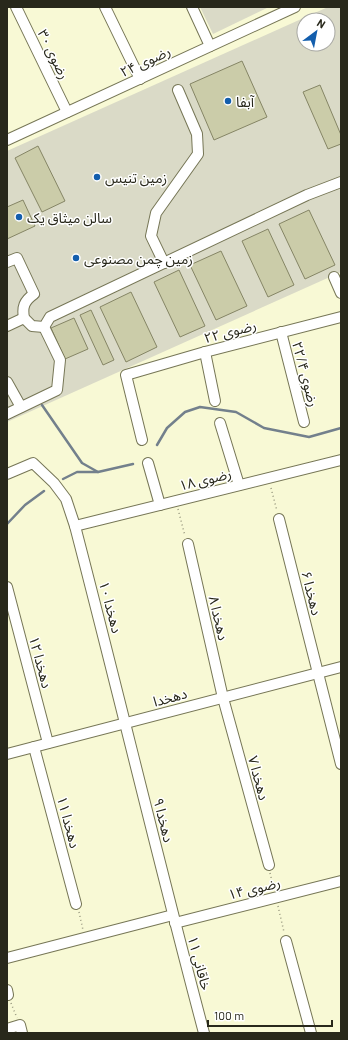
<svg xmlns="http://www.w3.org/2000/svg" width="348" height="1040" font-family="Barlow,'Noto Sans Arabic',sans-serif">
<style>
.green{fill:#dadac7;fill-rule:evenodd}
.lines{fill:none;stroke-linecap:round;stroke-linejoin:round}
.stream{stroke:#73808c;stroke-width:2.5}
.building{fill:#cbcca9;stroke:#858565}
.minor-casing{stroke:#767656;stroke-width:12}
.path{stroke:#98987f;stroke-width:1.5;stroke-dasharray:1 3;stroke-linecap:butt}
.minor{stroke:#fff;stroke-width:10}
.poi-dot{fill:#135ead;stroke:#fff;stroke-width:1.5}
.labels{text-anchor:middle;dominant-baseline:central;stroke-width:3;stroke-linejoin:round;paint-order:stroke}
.street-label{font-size:14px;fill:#28281b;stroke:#fff}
.poi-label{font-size:14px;fill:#28281b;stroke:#fff;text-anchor:start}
</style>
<rect width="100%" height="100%" fill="#f8f9d5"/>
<g class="green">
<polygon points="200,7 269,7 213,34"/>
<path d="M328,7H341V272L7,422V151ZM304,20H328V44H304Z"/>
</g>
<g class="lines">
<g class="stream">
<polyline points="42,405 82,463 98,472"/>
<polyline points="157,445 167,428 185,412 200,407 236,412 264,428 309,437 341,428"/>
<polyline points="63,479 77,472 98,472 133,464"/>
<polyline points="7,524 25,505 44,491"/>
</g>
</g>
<g class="building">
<polygon points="242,61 267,117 214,140 190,84"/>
<polygon points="320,85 341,135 341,144 328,149 303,92"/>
<polygon points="38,146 65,201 42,212 15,158"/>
<polygon points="23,200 35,226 7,239 7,207"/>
<polygon points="309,210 335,265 305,279 279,224"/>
<polygon points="268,229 294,285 268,297 242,241"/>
<polygon points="221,251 247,306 216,320 190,265"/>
<polygon points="179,270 205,326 180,337 154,282"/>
<polygon points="131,292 157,347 126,362 100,307"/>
<polygon points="91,310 114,360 103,365 80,315"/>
<polygon points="74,318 88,349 65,359 51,328"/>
</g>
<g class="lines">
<g class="minor-casing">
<g id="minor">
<polyline points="16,7 67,112"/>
<polyline points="105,7 140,79"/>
<polyline points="192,7 210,46"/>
<polyline points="7,140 295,7"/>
<path d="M7,262L17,258L34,294C24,301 22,307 24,318L32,326L44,327L50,317L307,195L341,182"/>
<polyline points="164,263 151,236 156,213 198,154 197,134 178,90"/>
<polyline points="334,277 341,293"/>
<polyline points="7,326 24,318"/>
<polyline points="281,332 304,422"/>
<polyline points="205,352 215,401"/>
<polyline points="7,382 21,407"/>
<polyline points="7,414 57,390 60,360 44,327"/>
<polyline points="220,423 239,485"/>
<polyline points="142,440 126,375 205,352 341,317"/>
<polyline points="148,463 160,505"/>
<path d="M7,474L33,463L54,483L66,499L75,526C119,695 159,864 204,1033"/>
<polyline points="279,519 341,764"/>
<polyline points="75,526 341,460"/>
<polyline points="188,544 223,698 269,865"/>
<polyline points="7,587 48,743"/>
<polyline points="34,747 76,904"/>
<polyline points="7,754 341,667"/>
<polyline points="175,923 341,881"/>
<polyline points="286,941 311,1033"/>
<polyline points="7,958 173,915"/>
<polyline points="7,990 8,995"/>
<polyline points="7,1029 20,1025 22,1033"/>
</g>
</g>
<g class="path">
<polyline points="271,488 277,511"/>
<polyline points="178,509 185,536"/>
<polyline points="270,873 274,889"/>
<polyline points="278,906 284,932"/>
<polyline points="79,912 83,930"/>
<polyline points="11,1003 17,1018"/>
</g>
<use href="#minor" class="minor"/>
</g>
<g class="poi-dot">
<circle cx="228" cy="101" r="4"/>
<circle cx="97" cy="177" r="4"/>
<circle cx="19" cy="217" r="4"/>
<circle cx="76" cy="258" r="4"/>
</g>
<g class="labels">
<g class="street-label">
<text transform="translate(54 54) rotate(64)">رضوی ۳۰</text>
<text transform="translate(145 61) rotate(-25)">رضوی ۲۴</text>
<text transform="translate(230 331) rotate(-15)">رضوی ۲۲</text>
<text transform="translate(306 374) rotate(75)">رضوی ۲۲/۴</text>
<text transform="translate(205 479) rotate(-14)">رضوی ۱۸</text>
<text transform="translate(312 593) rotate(76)">دهخدا ۶</text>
<text transform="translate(111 607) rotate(75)">دهخدا ۱۰</text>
<text transform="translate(219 618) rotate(77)">دهخدا ۸</text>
<text transform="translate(41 662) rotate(75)">دهخدا ۱۲</text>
<text transform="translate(170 697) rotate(-15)">دهخدا</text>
<text transform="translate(259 778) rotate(75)">دهخدا ۷</text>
<text transform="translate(164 820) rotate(76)">دهخدا ۹</text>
<text transform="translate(69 822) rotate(75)">دهخدا ۱۱</text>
<text transform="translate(254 888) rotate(-14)">رضوی ۱۴</text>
<text transform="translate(200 963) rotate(75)">خاقانی ۱۱</text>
</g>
<g class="poi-label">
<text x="236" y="101">آبفا</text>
<text x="105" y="177">زمین تنیس</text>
<text x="27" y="217">سالن میثاق یک</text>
<text x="84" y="258">زمین چمن مصنوعی</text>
</g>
</g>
<rect width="348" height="1040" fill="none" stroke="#28281b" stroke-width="16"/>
<g transform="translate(316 32) rotate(32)"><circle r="19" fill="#ffffff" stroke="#a9a9a4"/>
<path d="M0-3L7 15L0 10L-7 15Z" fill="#135ead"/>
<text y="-6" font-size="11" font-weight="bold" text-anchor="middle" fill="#28281b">N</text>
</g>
<path d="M208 1020v6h124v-6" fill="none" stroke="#28281b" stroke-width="2"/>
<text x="214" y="1020" font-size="12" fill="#28281b" stroke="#ffffff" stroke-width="3" paint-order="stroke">100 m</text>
</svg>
